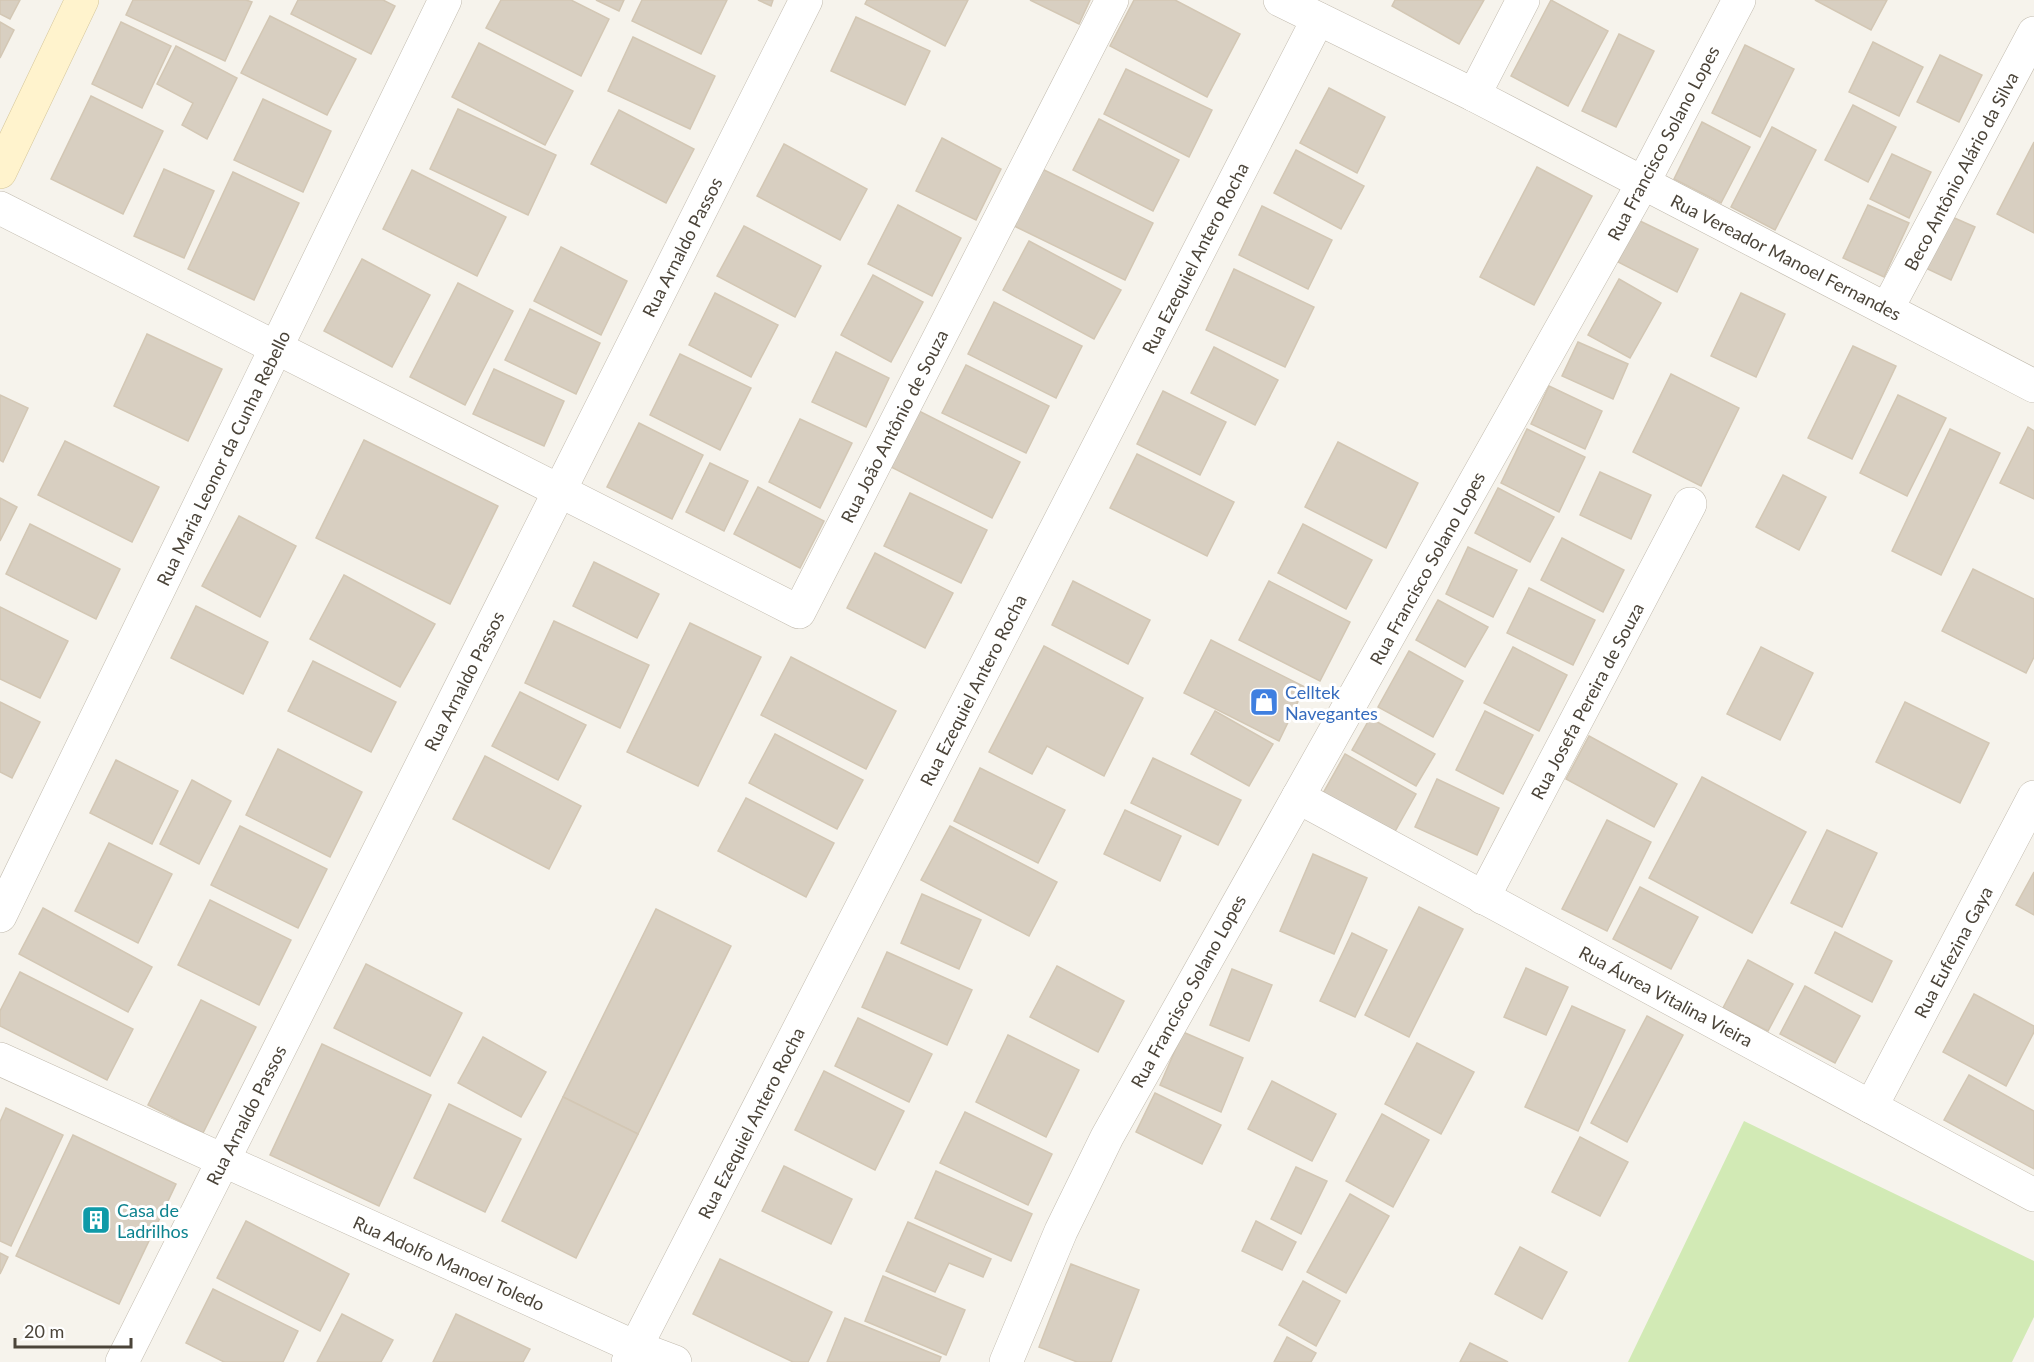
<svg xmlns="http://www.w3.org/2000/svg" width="2034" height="1362" font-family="Lato,sans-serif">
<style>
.green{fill:#d2eab5}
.building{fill:#d8cfc1;stroke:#d3c7b4;stroke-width:1.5}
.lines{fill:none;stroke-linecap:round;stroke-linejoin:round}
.street-casing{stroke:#c2bbae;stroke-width:34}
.secondary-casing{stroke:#d6c79b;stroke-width:34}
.street{stroke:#fff;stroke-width:33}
.secondary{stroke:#fff3cd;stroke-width:33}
.labels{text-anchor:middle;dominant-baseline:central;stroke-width:6;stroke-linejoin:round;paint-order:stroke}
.street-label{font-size:18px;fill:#4b4439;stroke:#fff}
.shop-label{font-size:18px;fill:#366cbe;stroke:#fff;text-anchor:start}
.culture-label{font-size:18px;fill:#0d838f;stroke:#fff;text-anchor:start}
</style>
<rect width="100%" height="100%" fill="#f6f3ec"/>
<polygon class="green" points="1744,1121 2034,1261 2034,1317 2012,1362 1628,1362"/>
<g class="building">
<polygon points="0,0 20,0 10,19 0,14"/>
<polygon points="133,0 246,0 252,2 225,61 126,15"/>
<polygon points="298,0 383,0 395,6 371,54 291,14"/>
<polygon points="501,0 571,0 609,19 581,76 486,28"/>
<polygon points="596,0 624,0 619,11"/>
<polygon points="642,0 727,0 701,54 632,21"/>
<polygon points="758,0 773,0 771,6"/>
<polygon points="867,0 968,0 945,46 865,4"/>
<polygon points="1030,0 1090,0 1079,24"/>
<polygon points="1134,0 1175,0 1240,34 1207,97 1110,46"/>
<polygon points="1395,0 1484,0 1459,44 1392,6"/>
<polygon points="1551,0 1608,31 1568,106 1511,76"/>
<polygon points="1815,0 1887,0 1871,30"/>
<polygon points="270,16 356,59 327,115 241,73"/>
<polygon points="856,17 930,51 905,105 831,71"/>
<polygon points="0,22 14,30 0,58"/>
<polygon points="121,22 171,46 142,108 92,84"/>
<polygon points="1619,34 1654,51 1616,127 1582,111"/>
<polygon points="633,37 715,76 690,129 608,91"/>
<polygon points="1873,42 1923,67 1899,116 1849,92"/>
<polygon points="479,43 573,91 545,145 452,97"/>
<polygon points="1745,45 1794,69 1760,137 1712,113"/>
<polygon points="176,46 237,78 207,139 182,125 193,103 157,84"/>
<polygon points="1940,55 1982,75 1959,122 1917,102"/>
<polygon points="1126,69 1212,110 1189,157 1104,114"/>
<polygon points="1329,88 1385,117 1357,173 1300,143"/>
<polygon points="91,96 163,131 123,214 51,179"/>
<polygon points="263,99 331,131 303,192 234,160"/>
<polygon points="1853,105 1896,127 1868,182 1825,160"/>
<polygon points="458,109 556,155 528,215 430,169"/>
<polygon points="619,110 694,149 666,203 591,164"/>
<polygon points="1099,119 1179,160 1153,211 1073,170"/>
<polygon points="1702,122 1750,147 1721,203 1674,179"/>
<polygon points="1772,127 1816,150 1775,230 1731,207"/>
<polygon points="942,138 1001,169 976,220 916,191"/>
<polygon points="2034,142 2034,233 1997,214"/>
<polygon points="784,144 867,189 840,240 757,196"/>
<polygon points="1296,150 1364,186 1341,229 1274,193"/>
<polygon points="1892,154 1931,172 1909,218 1870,199"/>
<polygon points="1038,167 1153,223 1125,280 1010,224"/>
<polygon points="1537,167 1592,196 1534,305 1480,277"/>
<polygon points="164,169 214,191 184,258 134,236"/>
<polygon points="412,170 506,217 477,276 383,229"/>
<polygon points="233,172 299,203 254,300 188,269"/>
<polygon points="898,205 961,238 932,296 868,264"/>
<polygon points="1868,205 1909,223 1884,277 1843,258"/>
<polygon points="1262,206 1332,240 1308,289 1239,255"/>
<polygon points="1943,213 1975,227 1951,280 1919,265"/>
<polygon points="1638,220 1698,249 1677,292 1618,262"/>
<polygon points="744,226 821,266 795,317 717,276"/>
<polygon points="1029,241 1121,290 1094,339 1003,290"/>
<polygon points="561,247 627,281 601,335 534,301"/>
<polygon points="362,259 430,295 392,367 324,331"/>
<polygon points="1234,269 1314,307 1285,367 1206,330"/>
<polygon points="873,275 923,302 891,362 841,335"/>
<polygon points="1619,279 1661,303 1630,358 1588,335"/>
<polygon points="458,283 513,311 465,405 410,377"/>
<polygon points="715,293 778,325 751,377 689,345"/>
<polygon points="1741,293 1785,314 1756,377 1711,356"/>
<polygon points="994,302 1082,346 1056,398 968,354"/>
<polygon points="530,309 600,343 576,394 505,360"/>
<polygon points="147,334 222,369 188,441 114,406"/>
<polygon points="1578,342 1628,364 1613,399 1562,376"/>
<polygon points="1853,346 1896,366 1852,459 1808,438"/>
<polygon points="1214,347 1278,380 1255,425 1191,393"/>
<polygon points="836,352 889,378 866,427 812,402"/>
<polygon points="680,354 751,388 720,450 650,415"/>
<polygon points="966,365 1049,406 1026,453 942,413"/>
<polygon points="494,369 564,401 544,446 473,414"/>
<polygon points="1671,374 1739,408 1701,486 1633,452"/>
<polygon points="1549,386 1602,411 1585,449 1531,424"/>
<polygon points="1163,391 1226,422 1200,475 1137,444"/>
<polygon points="0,395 28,408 3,462 0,460"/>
<polygon points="1898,395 1946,418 1907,496 1860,473"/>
<polygon points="917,410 1020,462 992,518 889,466"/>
<polygon points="800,419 852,443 820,508 769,482"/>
<polygon points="639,423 703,455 672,519 607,487"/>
<polygon points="2028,427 2034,431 2034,499 2000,483"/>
<polygon points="1527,429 1585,457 1559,512 1501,483"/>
<polygon points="1950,429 2000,453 1941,575 1892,551"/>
<polygon points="364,440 498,506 450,604 316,538"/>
<polygon points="65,441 159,487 132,542 38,495"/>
<polygon points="1338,442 1418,483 1386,548 1305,507"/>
<polygon points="1137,454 1234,502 1207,556 1110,508"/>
<polygon points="710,463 748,481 724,531 686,512"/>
<polygon points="1600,472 1651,495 1631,539 1580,515"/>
<polygon points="1783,475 1826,497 1799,550 1756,527"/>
<polygon points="758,487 824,521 800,568 734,534"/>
<polygon points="1498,488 1554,517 1530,562 1475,533"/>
<polygon points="910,493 987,530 961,583 884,546"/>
<polygon points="0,498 17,507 0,541"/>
<polygon points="239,516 296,546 260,617 202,586"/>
<polygon points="30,524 120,569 96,619 6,574"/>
<polygon points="1303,524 1372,560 1346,609 1278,573"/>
<polygon points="1562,538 1624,570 1603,612 1541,580"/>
<polygon points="1468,547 1517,570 1493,617 1446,594"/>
<polygon points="875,553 953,593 925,648 847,608"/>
<polygon points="594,562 659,594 637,638 573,606"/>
<polygon points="1973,569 2034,599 2034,657 2026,673 1942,631"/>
<polygon points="344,575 435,624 400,687 310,639"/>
<polygon points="1073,581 1150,620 1128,664 1052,625"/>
<polygon points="1269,581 1350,622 1320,681 1239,640"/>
<polygon points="1529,588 1595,620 1573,665 1507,633"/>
<polygon points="1438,600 1488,627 1465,667 1416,640"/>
<polygon points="196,606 268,642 243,694 171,658"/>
<polygon points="0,607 68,641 40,698 0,679"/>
<polygon points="554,621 649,665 620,728 525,683"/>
<polygon points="690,623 761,657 698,786 627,752"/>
<polygon points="1211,640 1305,687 1279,741 1184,693"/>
<polygon points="1044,646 1143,698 1104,776 1047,746 1032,774 989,752"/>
<polygon points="1513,647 1567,675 1539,731 1484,703"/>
<polygon points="1761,647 1813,673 1780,740 1727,714"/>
<polygon points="1409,651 1463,681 1433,737 1378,707"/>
<polygon points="791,657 896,711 866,769 761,715"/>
<polygon points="313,661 396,702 371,752 288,711"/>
<polygon points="520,692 586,725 558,780 492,746"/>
<polygon points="0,702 40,722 12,778 0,772"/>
<polygon points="1905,702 1989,743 1960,803 1876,762"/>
<polygon points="1215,711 1273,744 1249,786 1191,754"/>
<polygon points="1485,711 1533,735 1503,794 1456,770"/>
<polygon points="1370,718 1435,754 1416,786 1352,750"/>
<polygon points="775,734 863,780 837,829 749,783"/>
<polygon points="1589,736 1677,784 1654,827 1566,779"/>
<polygon points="278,749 362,792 330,857 246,815"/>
<polygon points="1345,754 1416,794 1393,835 1322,795"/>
<polygon points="485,756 581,806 549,869 453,819"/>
<polygon points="1153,758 1241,800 1218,845 1131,803"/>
<polygon points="116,760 178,791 152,844 90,813"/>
<polygon points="980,768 1065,810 1038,863 954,821"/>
<polygon points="1702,777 1806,832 1752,933 1649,878"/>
<polygon points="1437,779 1499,808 1477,855 1415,827"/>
<polygon points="192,780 231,801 199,864 160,844"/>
<polygon points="746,798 834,843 806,897 718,851"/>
<polygon points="1125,810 1181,836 1160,881 1104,854"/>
<polygon points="1607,820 1651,842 1607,931 1562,909"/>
<polygon points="240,826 327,869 298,928 211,885"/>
<polygon points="950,826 1057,882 1029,936 921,880"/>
<polygon points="1827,830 1877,853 1842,927 1791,903"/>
<polygon points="109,843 172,874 138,943 75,911"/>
<polygon points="1313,854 1367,878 1334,954 1280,931"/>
<polygon points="2034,872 2034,915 2016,905"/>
<polygon points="1640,887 1698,917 1671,969 1613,939"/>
<polygon points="922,894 981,920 959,969 901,943"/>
<polygon points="210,900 291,940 259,1005 178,965"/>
<polygon points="1419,907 1463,929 1409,1037 1365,1015"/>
<polygon points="43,908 152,967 128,1012 19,954"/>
<polygon points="656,909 731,946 638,1134 563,1097"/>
<polygon points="1835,932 1892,961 1872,1002 1815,973"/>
<polygon points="1352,933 1387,950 1355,1017 1320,1001"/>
<polygon points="887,952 972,990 947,1045 862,1007"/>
<polygon points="1748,960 1793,984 1768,1031 1723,1008"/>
<polygon points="366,964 462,1013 430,1076 334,1028"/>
<polygon points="1057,966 1124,1001 1098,1052 1030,1017"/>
<polygon points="1526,968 1568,987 1546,1035 1504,1017"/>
<polygon points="1232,969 1272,985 1249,1041 1210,1025"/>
<polygon points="20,972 133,1029 107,1080 0,1026 0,1011"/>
<polygon points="1805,986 1860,1016 1835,1063 1780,1034"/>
<polygon points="1974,994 2034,1026 2034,1032 2006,1086 1943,1052"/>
<polygon points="201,1000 256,1027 203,1133 148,1105"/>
<polygon points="1572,1006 1625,1030 1578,1131 1525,1107"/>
<polygon points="1647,1016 1683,1035 1627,1142 1591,1123"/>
<polygon points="858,1018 932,1054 909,1102 835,1066"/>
<polygon points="1183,1032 1243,1058 1221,1112 1160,1085"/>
<polygon points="1008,1035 1079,1070 1046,1137 976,1102"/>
<polygon points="483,1037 546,1072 521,1117 458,1083"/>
<polygon points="1417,1043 1474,1072 1441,1134 1385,1104"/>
<polygon points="322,1044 431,1095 379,1206 270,1155"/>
<polygon points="824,1071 904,1111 875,1170 795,1130"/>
<polygon points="1969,1075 2034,1111 2034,1169 1944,1120"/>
<polygon points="1272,1081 1336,1114 1312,1161 1248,1129"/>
<polygon points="1155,1093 1221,1125 1202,1164 1136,1132"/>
<polygon points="563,1097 638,1134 576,1258 502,1221"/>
<polygon points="449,1104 521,1139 485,1212 414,1178"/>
<polygon points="6,1108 63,1135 11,1246 0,1241 0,1122"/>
<polygon points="965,1112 1052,1154 1028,1205 940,1163"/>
<polygon points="1382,1114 1429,1140 1393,1207 1346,1181"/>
<polygon points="73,1135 176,1184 119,1304 16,1256"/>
<polygon points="1580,1137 1628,1162 1600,1216 1552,1192"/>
<polygon points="784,1166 852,1199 831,1244 762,1211"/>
<polygon points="1296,1167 1327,1181 1301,1234 1271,1219"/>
<polygon points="936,1171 1032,1214 1011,1261 915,1218"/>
<polygon points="1350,1194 1389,1216 1346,1293 1307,1272"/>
<polygon points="246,1221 349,1274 320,1331 217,1278"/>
<polygon points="1256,1221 1296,1242 1282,1270 1242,1251"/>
<polygon points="908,1222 991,1259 983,1277 949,1263 935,1292 886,1271"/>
<polygon points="1520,1247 1567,1272 1542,1319 1495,1294"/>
<polygon points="0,1253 8,1257 0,1274"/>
<polygon points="720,1259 832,1312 808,1362 793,1362 693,1314"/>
<polygon points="1071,1264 1139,1290 1111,1362 1077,1362 1039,1347"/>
<polygon points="883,1276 965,1310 946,1355 865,1321"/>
<polygon points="1303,1281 1340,1301 1316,1346 1279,1325"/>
<polygon points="213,1289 298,1331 283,1362 224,1362 186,1343"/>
<polygon points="342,1314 393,1340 381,1362 317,1362"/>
<polygon points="456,1314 530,1349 523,1362 433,1362"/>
<polygon points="845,1318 941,1357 939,1362 827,1362"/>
<polygon points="1287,1337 1316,1353 1311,1362 1274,1362"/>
<polygon points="1470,1343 1508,1362 1460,1362"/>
</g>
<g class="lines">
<g class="street-casing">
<g id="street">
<polyline points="1280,0 1474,95 2034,386"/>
<polyline points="1474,95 1523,0"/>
<polyline points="0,208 799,612 1112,0"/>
<polyline points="1887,309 2034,33"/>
<polyline points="1298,797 2034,1195"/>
<polyline points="1483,898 1690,504"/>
<polyline points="0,916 445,0"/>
<polyline points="0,1059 635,1347 675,1362"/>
<polyline points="1871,1107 2034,797"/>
<polyline points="122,1362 806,0"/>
<polyline points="628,1362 1318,19"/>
<polyline points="1006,1362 1061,1231 1107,1137 1643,183 1739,0"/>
</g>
</g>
<g class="secondary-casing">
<polyline id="secondary" points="0,172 82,0"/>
</g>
<use href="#street" class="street"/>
<use href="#secondary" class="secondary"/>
</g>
<defs>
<g id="shop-square" transform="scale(1.5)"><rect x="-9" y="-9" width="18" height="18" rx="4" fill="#3f7fe0" stroke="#fff"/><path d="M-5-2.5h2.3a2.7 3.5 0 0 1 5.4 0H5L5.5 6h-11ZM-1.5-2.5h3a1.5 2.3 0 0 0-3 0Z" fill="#fff"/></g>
<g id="building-square" transform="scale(1.5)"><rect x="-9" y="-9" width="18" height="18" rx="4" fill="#0f9aa8" stroke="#fff"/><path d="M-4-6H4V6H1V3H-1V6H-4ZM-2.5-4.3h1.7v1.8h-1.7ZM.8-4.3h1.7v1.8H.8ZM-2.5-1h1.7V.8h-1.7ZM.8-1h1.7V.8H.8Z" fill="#fff"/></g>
</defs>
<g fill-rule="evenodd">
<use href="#shop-square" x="1264" y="702"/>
<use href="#building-square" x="96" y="1220"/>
</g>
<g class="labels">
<g class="street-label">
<text transform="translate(1663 143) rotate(-62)">Rua Francisco Solano Lopes</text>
<text transform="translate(1961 171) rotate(-62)">Beco Antônio Alário da Silva</text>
<text transform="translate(682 247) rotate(-63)">Rua Arnaldo Passos</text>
<text transform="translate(1786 257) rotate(27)">Rua Vereador Manoel Fernandes</text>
<text transform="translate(1195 258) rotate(-63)">Rua Ezequiel Antero Rocha</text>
<text transform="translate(894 426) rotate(-63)">Rua João Antônio de Souza</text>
<text transform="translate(223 458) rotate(-64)">Rua Maria Leonor da Cunha Rebello</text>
<text transform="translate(1427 568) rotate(-61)">Rua Francisco Solano Lopes</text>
<text transform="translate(464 681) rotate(-63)">Rua Arnaldo Passos</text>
<text transform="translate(973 690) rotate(-63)">Rua Ezequiel Antero Rocha</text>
<text transform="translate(1587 701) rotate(-62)">Rua Josefa Pereira de Souza</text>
<text transform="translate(1953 952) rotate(-62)">Rua Eufezina Gaya</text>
<text transform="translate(1188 991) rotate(-61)">Rua Francisco Solano Lopes</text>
<text transform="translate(1666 996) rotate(28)">Rua Áurea Vitalina Vieira</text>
<text transform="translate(246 1115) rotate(-63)">Rua Arnaldo Passos</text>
<text transform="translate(751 1123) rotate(-63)">Rua Ezequiel Antero Rocha</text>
<text transform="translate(449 1263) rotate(24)">Rua Adolfo Manoel Toledo</text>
</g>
<g class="shop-label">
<text x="1285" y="692">Celltek<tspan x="1285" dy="21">Navegantes</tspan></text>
</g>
<g class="culture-label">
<text x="117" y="1210">Casa de<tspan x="117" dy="21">Ladrilhos</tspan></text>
</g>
</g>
<path d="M15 1338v9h116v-9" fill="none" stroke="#4b4439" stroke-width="3"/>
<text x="24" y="1338" font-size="18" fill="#4b4439" stroke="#ffffff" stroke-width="4.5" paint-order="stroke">20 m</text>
</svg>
